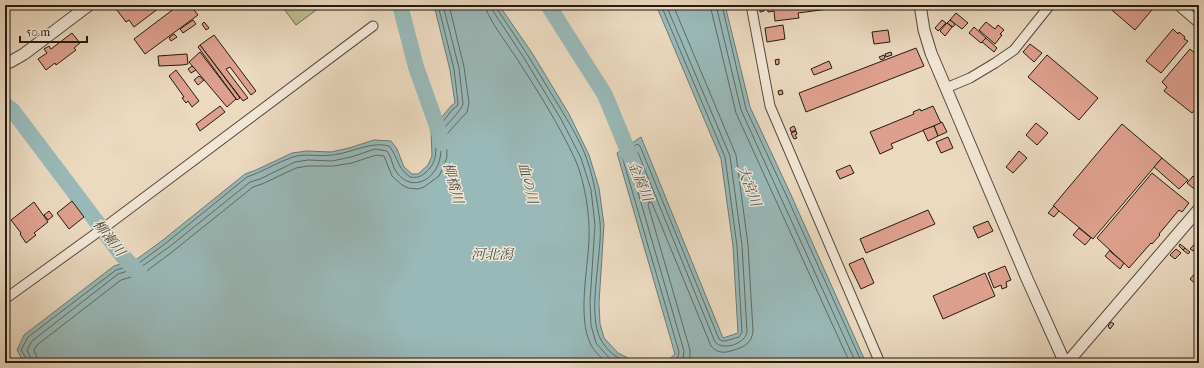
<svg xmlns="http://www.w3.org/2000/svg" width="1204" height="368" font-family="'IM FELL French Canon','Noto Serif JP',serif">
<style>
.green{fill:#bbbe90;stroke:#6f6c50}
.water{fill:#99b9b8;stroke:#6a7a75}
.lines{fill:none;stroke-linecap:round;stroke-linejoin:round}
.shore{stroke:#5e6a64;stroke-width:1}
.river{stroke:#99b9b8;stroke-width:16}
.building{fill:#dea08e;stroke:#231b10}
.minor-casing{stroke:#554a3c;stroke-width:11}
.tertiary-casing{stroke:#554a3c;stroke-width:13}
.minor{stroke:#f2e6d6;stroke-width:9}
.tertiary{stroke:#f2e6d6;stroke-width:11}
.labels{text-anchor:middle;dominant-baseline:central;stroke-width:3;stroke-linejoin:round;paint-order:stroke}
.water-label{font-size:14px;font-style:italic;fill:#4c524b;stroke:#f2e6d6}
</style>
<rect width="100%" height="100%" fill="#ebd9c0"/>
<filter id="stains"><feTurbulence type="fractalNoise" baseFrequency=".005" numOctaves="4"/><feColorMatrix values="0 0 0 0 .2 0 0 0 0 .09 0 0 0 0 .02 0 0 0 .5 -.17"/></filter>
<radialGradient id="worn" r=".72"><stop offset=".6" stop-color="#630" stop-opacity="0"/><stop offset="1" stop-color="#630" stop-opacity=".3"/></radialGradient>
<polygon class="green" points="281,5 323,5 296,25"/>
<g class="water">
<polygon points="434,5 499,5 532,53 569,114 589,155 599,188 604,225 599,303 600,324 604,338 618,353 634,361 642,363 24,363 17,350 24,335 114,266 137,259 163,240 245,174 256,170 292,153 307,151 331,152 349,148 374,140 391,141 397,149 404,167 412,174 418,174 428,165 432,156 431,130 451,106 455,103 450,70"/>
<polygon points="656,5 725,5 750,107 791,195 866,363 665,363 675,354 617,153 641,137 723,338 738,333 733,246 721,159"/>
</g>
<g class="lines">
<g class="shore">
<path d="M485,5C486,17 512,50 519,62C539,93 559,125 575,159C585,182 590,215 589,239C588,269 577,318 591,345C594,351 601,357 606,363"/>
<polyline points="491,5 493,11 524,58 561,119 581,158 591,190 595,225 590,302 591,325 596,343 611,360 617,363"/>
<path d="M496,5L497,9C517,38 536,68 554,98C565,116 579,138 586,157C594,178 597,200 600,222C603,253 586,314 601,340C607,351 617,358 628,363"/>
<polyline points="661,5 725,157 737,246 742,332 739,337 725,341 722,341 719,339 640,146 637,144 623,154 622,156 679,352 678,357 671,363"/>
<path d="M666,5L730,156L742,245L747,332C745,344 723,351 715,342L638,153L635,152L629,156L628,158L684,351L683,358L679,363"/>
<path d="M673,5L736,155L748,245L753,331C752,343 744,347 734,350C725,353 718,354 711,346L652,203L649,202L648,205L690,350V357L687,363"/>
<polyline points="710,5 736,113 850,363"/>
<polyline points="716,5 741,110 856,363"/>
<polyline points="722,5 746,109 787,197 862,363"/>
<path d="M27,363V360L21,350L28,337L116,270L139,263L166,243L247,177C263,172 277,162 293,157C305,153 319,157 332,155C352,153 370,141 389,146C399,158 396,167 410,177C417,178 420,177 425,173C440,160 435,149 435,131L453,109L457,106L458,103L454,69L438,5"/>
<path d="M32,363L31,359L27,350L32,341L118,274L141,267L169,247L250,182L260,179L295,162L308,160L332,161L351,157L375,149L387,151C392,157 392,167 397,173C413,193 436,179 440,158C442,150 440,141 440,133C445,126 462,110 463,104L459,68L443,5"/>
<polyline points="38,363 37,358 34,350 37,345 121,280 144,273 172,252 253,187 262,184 296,168 308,166 333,166 352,163 376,155 384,156 392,176 402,185 408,188 418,189 424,187 439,176 442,170 447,157 446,135 467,112 469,103 464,67 449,5"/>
</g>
<g class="river">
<polyline points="400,5 416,67 436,123 442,143"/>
<polyline points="548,5 605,95 635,168"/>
<polyline points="5,105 13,111 121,254 143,278"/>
</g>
</g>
<g class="building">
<polygon points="113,5 163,5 134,27 129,20 126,22"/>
<polygon points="179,5 190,5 198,15 145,54 134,39"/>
<polygon points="767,5 851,5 851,6 798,13 799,18 775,21 774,11 768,12"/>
<polygon points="1106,5 1156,5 1135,30"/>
<polygon points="760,8 764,8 764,11 760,12"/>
<polygon points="956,13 968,23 962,29 950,20"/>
<polygon points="193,20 196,24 183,33 180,29"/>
<polygon points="942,20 946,23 938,31 935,28"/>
<polygon points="950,20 955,24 953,27 947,23"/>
<polygon points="204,22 209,28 206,30 202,24"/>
<polygon points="986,22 995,29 998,25 1004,30 1000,34 1002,35 995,44 979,30"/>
<polygon points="947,23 952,27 945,36 940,31"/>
<polygon points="783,25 785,39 767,42 765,28"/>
<polygon points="974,27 986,38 981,43 969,33"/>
<polygon points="1173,29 1178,34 1179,32 1185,37 1184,39 1188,41 1161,73 1146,61"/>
<polygon points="888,30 890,42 874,44 872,32"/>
<polygon points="72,33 80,43 74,48 76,50 56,65 55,63 46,70 38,59 47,53 44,49 49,46 51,49"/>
<polygon points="174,34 177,37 171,41 169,38"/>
<polygon points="214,35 256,91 251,95 230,67 226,69 248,98 243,101 200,45"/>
<polygon points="986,38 997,48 994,52 982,42"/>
<polygon points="1030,44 1042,53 1034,62 1023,52"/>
<polygon points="200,45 240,98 237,100 198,47"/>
<polygon points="916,48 924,66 806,112 799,93"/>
<polygon points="1190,49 1199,57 1199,105 1192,113 1164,91 1167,87 1162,82"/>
<polygon points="200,52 236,99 227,107 189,62"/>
<polygon points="891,52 892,55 886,57 885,54"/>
<polygon points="187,54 188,64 182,65 159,66 158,56"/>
<polygon points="884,55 885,58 881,60 879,57"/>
<polygon points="1047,55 1098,98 1079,120 1028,77"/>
<polygon points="779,59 779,64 776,65 775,60"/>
<polygon points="829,61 832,68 814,75 811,69"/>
<polygon points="192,66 196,70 191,73 188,69"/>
<polygon points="176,70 199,101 192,107 188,101 186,103 182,98 184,97 169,76"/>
<polygon points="199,76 204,80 198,85 194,80"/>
<polygon points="782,90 783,94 779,95 778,91"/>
<polygon points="220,106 225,112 200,131 196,124"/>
<polygon points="933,106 941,123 891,144 893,148 880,154 870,132 914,114 913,112 920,109 921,111"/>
<polygon points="942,122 947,132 938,136 934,126"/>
<polygon points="1036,123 1048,133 1037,145 1026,135"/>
<polygon points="1122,124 1162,158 1093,239 1053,206"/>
<polygon points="794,126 796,130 791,132 790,128"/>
<polygon points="934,126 938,136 928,141 923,130"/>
<polygon points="796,131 797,134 795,135 797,138 794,139 791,133"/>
<polygon points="948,137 953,148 941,153 936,142"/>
<polygon points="1019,151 1027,158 1013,173 1006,167"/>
<polygon points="1162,158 1188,180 1179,189 1154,167"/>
<polygon points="850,165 854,173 840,179 836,171"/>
<polygon points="1152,173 1189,203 1182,212 1179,210 1159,234 1160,235 1152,244 1151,243 1129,268 1097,238"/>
<polygon points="1193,176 1199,182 1198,192 1187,183"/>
<polygon points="72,201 84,217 69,229 57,213"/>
<polygon points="34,202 48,222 34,233 36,235 26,243 20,234 21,233 11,220"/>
<polygon points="1054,206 1059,211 1054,217 1048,213"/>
<polygon points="928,210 935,224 866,253 860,239"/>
<polygon points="49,211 53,216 48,220 44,215"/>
<polygon points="988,221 993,231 978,238 973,227"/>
<polygon points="1079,228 1091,238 1085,245 1073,235"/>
<polygon points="1199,239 1199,244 1193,251 1190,249"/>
<polygon points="1180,244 1185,248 1183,250 1179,246"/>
<polygon points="1185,248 1190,252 1188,254 1183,250"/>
<polygon points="1176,249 1181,253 1175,259 1170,255"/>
<polygon points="1110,250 1111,252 1124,263 1120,269 1105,256"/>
<polygon points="863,258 874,283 861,289 849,264"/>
<polygon points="1005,266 1011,280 1006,282 1007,287 1002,289 1001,285 994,288 988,273"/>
<polygon points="1199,269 1199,287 1190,279"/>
<polygon points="985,273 995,296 943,319 933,296"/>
<polygon points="1111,322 1114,324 1110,329 1108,326"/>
<polygon points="986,359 988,363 977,363"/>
</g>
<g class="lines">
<g class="minor-casing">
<g id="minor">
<polyline points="751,5 770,106 880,363"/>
<polyline points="1178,5 1199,23"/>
<polyline points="946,88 970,78 995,63 1014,50 1050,5"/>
<polyline points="5,299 109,224 373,26"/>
</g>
</g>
<g class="tertiary-casing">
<g id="tertiary">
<polyline points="920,5 924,30 931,53 1028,281 1065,363"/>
<polyline points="5,60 10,62 24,54 89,5"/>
<polyline points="1067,363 1199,209"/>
</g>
</g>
<use href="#minor" class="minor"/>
<use href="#tertiary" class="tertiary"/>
</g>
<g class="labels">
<g class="water-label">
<text transform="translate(640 181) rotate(68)">金腐川</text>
<text transform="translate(453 183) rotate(75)">柳橋川</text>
<text transform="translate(528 183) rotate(76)">血の川</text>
<text transform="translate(749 186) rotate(69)">大宮川</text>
<text transform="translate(109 238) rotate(52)">柳瀬川</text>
<text x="492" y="254">河北潟</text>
</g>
</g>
<rect width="1204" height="368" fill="none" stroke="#ebd9c0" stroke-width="20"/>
<rect x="6" y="6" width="1192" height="356" fill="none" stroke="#231b10" stroke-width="2"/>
<rect x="10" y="10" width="1184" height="348" fill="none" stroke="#231b10"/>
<path d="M20 36v6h67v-6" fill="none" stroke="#231b10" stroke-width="2"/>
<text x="26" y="36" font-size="12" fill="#231b10" stroke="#f2e6d6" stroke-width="3" paint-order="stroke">50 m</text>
<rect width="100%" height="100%" filter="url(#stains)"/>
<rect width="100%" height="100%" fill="url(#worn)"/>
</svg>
